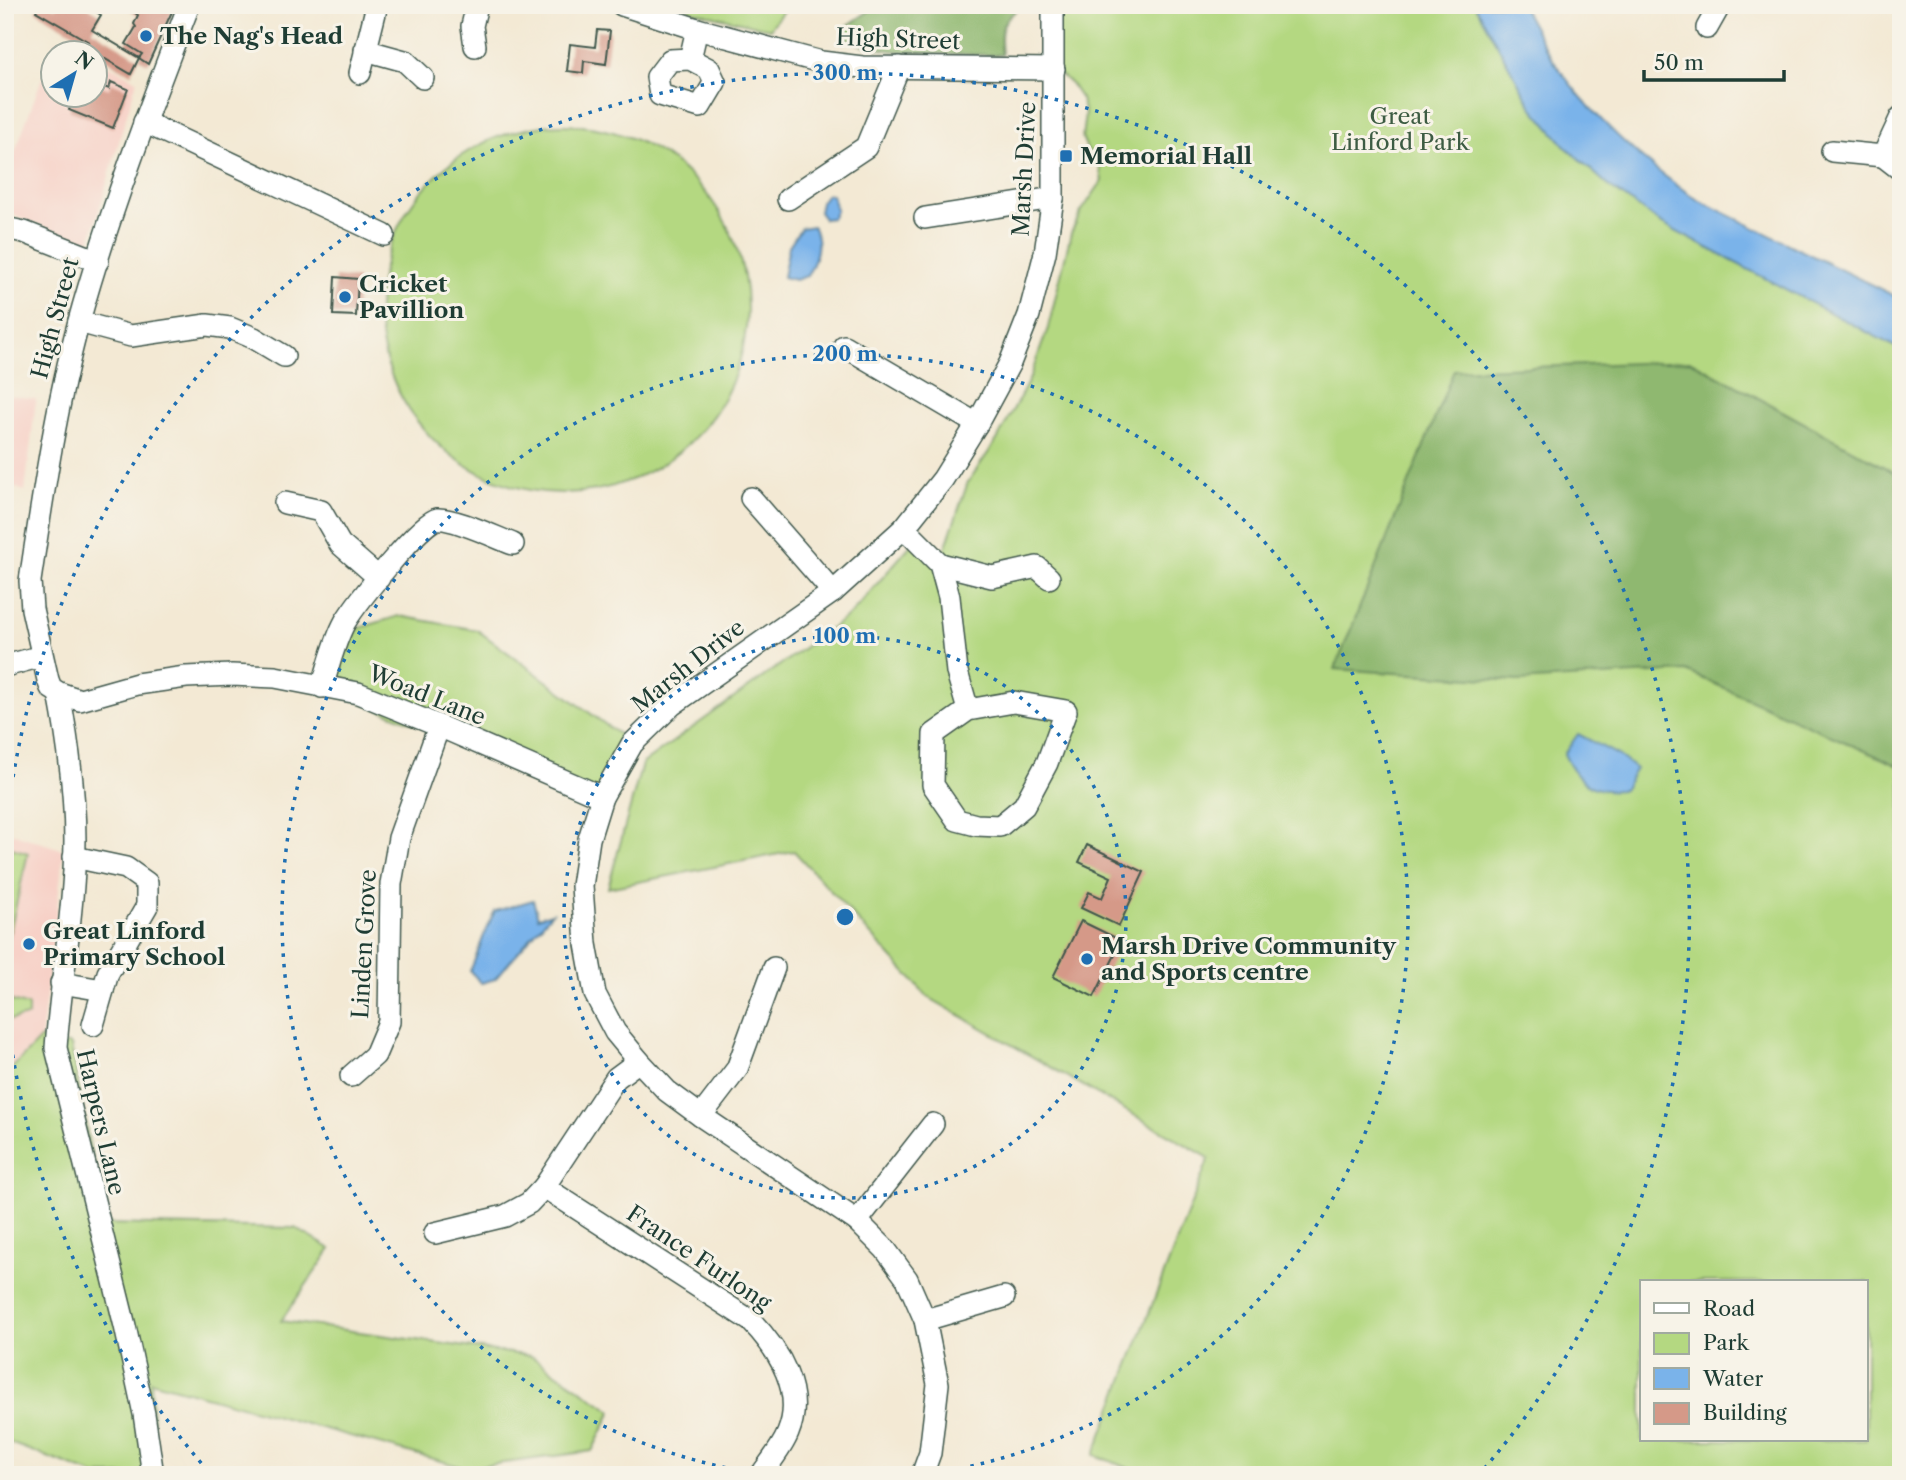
<svg xmlns="http://www.w3.org/2000/svg" width="1906" height="1480" font-family="'Libre Caslon Text',serif">
<style>
.built{fill:#f7d1c7}
.green{fill:#b4d881;stroke:#6a8a5a;stroke-width:2;fill-rule:evenodd}
.forest{fill:#8fb86f;stroke:#577a52;stroke-width:2}
.water{fill:#7ab3ea;stroke:#4c788f;stroke-width:2}
.building{fill:#d59988}
.lines{fill:none;stroke-linecap:round;stroke-linejoin:round}
.minor-casing{stroke:#3f574c;stroke-width:24}
.minor{stroke:#fff;stroke-width:21}
.ring{fill:none;stroke:#1f6fb2;stroke-width:3.5;stroke-dasharray:3.5 7}
.poi-dot{fill:#1f6fb2;stroke:#f7f3e8;stroke-width:2.5}
.labels{text-anchor:middle;dominant-baseline:central;stroke-width:6;stroke-linejoin:round;paint-order:stroke}
.poi-label{font-size:23px;font-weight:bold;fill:#1f3d34;stroke:#f7f3e8;text-anchor:start}
.street-label{font-size:23px;fill:#1f3d34;stroke:#f7f3e8}
.park-label{font-size:23px;fill:#3d5c43;stroke:#f7f3e8}
.centre{fill:#1f6fb2;stroke:#f7f3e8;stroke-width:3.5}
.ring-label{font-size:21px;text-anchor:middle;font-weight:bold;fill:#1f6fb2;stroke:#f7f3e8;stroke-width:6;stroke-linejoin:round;paint-order:stroke}
</style>
<rect width="100%" height="100%" fill="#f7f3e8"/>
<filter id="ink" filterUnits="userSpaceOnUse"><feTurbulence type="fractalNoise" baseFrequency=".0143" numOctaves="2"/><feDisplacementMap in="SourceGraphic" scale="14" xChannelSelector="R" yChannelSelector="G"/><feConvolveMatrix kernelMatrix="1 2 1 2 8 2 1 2 1" color-interpolation-filters="sRGB"/></filter>
<filter id="wash" filterUnits="userSpaceOnUse"><feTurbulence type="fractalNoise" baseFrequency=".00686" numOctaves="4" result="noise"/><feDisplacementMap in="SourceGraphic" scale="28" xChannelSelector="R" yChannelSelector="G"/><feGaussianBlur stdDeviation="1.57" result="paint"/><feColorMatrix in="noise" values="0 0 0 0 0 0 0 0 0 0 0 0 0 0 0 0 0 1.4 0 .05"/><feComposite in="paint" operator="in"/></filter>
<g filter="url(#wash)">
<rect width="100%" height="100%" fill="#f3e9d4"/>
<g class="built">
<polygon points="56,40 81,52 52,52 52,94 94,94 95,59 137,80 89,244 5,212 5,179"/>
<polygon points="5,395 36,399 25,491 5,484"/>
<polygon points="5,831 64,850 41,1038 5,1075"/>
</g>
<g class="green">
<polygon points="691,5 787,5 770,29 688,10"/>
<path d="M1053,5H1475L1532,107L1566,147L1610,187L1662,224L1901,350V1475H1147L1094,1455L1209,1158L928,997L794,851L608,888L642,764L851,614L915,540L940,563L968,482L997,440L1029,380L1048,328L1071,233L1081,212L1102,181L1098,159L1087,149L1082,137L1085,114L1081,99L1070,83L1054,69ZM1642,1282H1866V1440H1642Z"/>
<circle cx="563" cy="309" r="184"/>
<polygon points="399,616 477,630 632,744 602,797 322,687 339,634"/>
<polygon points="5,846 28,853 5,953"/>
<polygon points="5,996 9,1000 28,1006 28,1016 5,1021"/>
<polygon points="41,1038 71,1045 104,1224 295,1228 331,1249 281,1321 531,1356 612,1411 592,1451 466,1468 151,1381 155,1475 95,1475 5,1441 5,1075"/>
</g>
<g class="forest">
<path d="M878,5H1024C1000,21 999,27 1002,55C973,54 861,57 846,36L847,26Z"/>
<polygon points="1691,361 1901,476 1901,767 1686,671 1518,681 1335,669 1454,370"/>
</g>
<g class="water">
<path d="M1475,5H1521C1533,25 1543,47 1557,66C1595,120 1643,163 1698,200L1901,299V350L1662,224L1610,187L1566,147L1532,107Z"/>
<polygon points="827,194 832,195 836,210 832,218 824,219 819,212 821,202"/>
<path d="M813,226C822,243 816,260 807,276L795,280L783,277L789,246L801,228Z"/>
<path d="M1578,734L1618,755L1636,769L1623,790C1590,793 1577,782 1564,754Z"/>
<path d="M533,900L538,917L552,913L495,979L481,983L470,971C480,950 484,930 495,911Z"/>
</g>
<g id="blocks">
<g class="building">
<polygon points="39,5 51,5 55,8 57,5 85,5 101,15 92,30 139,58 131,74 85,47 89,42 36,11"/>
<polygon points="123,5 175,5 148,64 139,58 142,54 126,44 136,27 134,24 138,15"/>
<polygon points="597,30 610,31 606,64 584,61 583,73 567,71 570,44 595,47"/>
<polygon points="111,82 128,89 113,128 69,110 75,94 94,94 94,83 109,89"/>
<polygon points="335,277 358,279 356,316 333,315"/>
<polygon points="1087,845 1144,872 1119,926 1081,908 1089,892 1102,898 1111,877 1079,862"/>
<polygon points="1081,921 1122,941 1094,997 1053,977"/>
</g>
</g>
</g>
<g filter="url(#ink)">
<use href="#blocks" fill-opacity="0" stroke="#3f574c" stroke-width="2"/>
<g class="lines">
<g class="minor-casing">
<g id="minor">
<path d="M189,5C149,109 109,213 79,321C56,406 43,494 30,581L32,609L48,680L51,688L59,693L80,700L137,684L186,677L232,675L275,677L358,693L439,726L602,797"/>
<polyline points="622,5 697,29 821,62 862,67 1054,69"/>
<polyline points="1707,28 1720,5"/>
<polyline points="475,46 472,26 477,5"/>
<polyline points="365,50 405,61 423,78"/>
<polyline points="690,59 670,60 657,77 660,95 700,107 715,82 709,69 690,59 697,29"/>
<polyline points="360,73 377,5"/>
<polyline points="144,122 384,235"/>
<polyline points="1832,151 1883,156 1901,117"/>
<polyline points="1883,156 1901,170"/>
<polyline points="788,199 866,147 899,67"/>
<polyline points="925,218 1053,198"/>
<polyline points="5,228 24,232 98,261"/>
<polyline points="79,322 131,336 207,325 230,328 254,338 284,356"/>
<polyline points="844,346 977,424"/>
<polyline points="751,498 833,592"/>
<polyline points="285,503 321,511 340,544 379,578"/>
<polyline points="904,528 940,564 949,597 957,672 968,710"/>
<polyline points="940,564 992,577 1037,567 1049,578"/>
<polyline points="5,666 42,656"/>
<path d="M322,687C329,666 334,642 345,622C356,604 420,522 437,519C452,517 497,538 513,544"/>
<path d="M59,693C70,751 78,811 74,870C71,930 60,989 56,1048L125,1326L144,1414L153,1475"/>
<polygon points="1014,702 1066,711 1047,763 1024,806 1000,826 976,825 957,820 933,785 934,734 968,710"/>
<polyline points="74,857 126,868 147,883 147,906 108,973 93,1025"/>
<polyline points="61,983 103,990"/>
<path d="M639,1061L616,1078L544,1187L751,1321C779,1350 805,1392 788,1433C782,1448 770,1462 761,1475"/>
<polyline points="351,1076 375,1055 389,1022 391,884 399,838 439,726"/>
<polyline points="701,1116 737,1069 774,968"/>
<polyline points="857,1221 933,1124"/>
<polyline points="435,1233 505,1216 529,1203 544,1187"/>
<polyline points="925,1320 1004,1297"/>
<polyline points="922,1475 930,1453 938,1384 925,1320 907,1279 885,1249 857,1221 701,1116 667,1091 639,1061 615,1032 595,994 586,944 582,886 589,839 602,797 632,744 672,705 833,592 904,528 943,479 977,424 1010,363 1029,315 1045,253 1053,198 1053,5"/>
</g>
</g>
<use href="#minor" class="minor"/>
</g>
</g>
<g class="ring">
<circle cx="845" cy="917" r="281"/>
<path d="M767 1475A563 563 0 1 1 923 1475"/>
<path d="M208 1471A844 844 0 0 1 6 1005M6 829A844 844 0 1 1 1482 1471"/>
</g>
<g class="poi-dot">
<circle cx="146" cy="36" r="7"/>
<rect x="1059" y="149" width="14" height="14" rx="3.5"/>
<circle cx="345" cy="297" r="7"/>
<circle cx="29" cy="944" r="7"/>
<circle cx="1087" cy="959" r="7"/>
</g>
<g class="labels">
<g class="poi-label">
<text x="160" y="36">The Nag's Head</text>
<text x="1080" y="156">Memorial Hall</text>
<text x="359" y="284">Cricket<tspan x="359" dy="26">Pavillion</tspan></text>
<text x="43" y="931">Great Linford<tspan x="43" dy="26">Primary School</tspan></text>
<text x="1101" y="946">Marsh Drive Community<tspan x="1101" dy="26">and Sports centre</tspan></text>
</g>
<g class="street-label">
<text transform="translate(898 39) rotate(2)">High Street</text>
<text transform="translate(1024 169) rotate(-87)">Marsh Drive</text>
<text transform="translate(55 318) rotate(-75)">High Street</text>
<text transform="translate(688 666) rotate(-38)">Marsh Drive</text>
<text transform="translate(427 695) rotate(22)">Woad Lane</text>
<text transform="translate(364 944) rotate(-87)">Linden Grove</text>
<text transform="translate(101 1122) rotate(77)">Harpers Lane</text>
<text transform="translate(699 1258) rotate(34)">France Furlong</text>
</g>
<g class="park-label">
<text x="1400" y="116">Great<tspan x="1400" dy="26">Linford Park</tspan></text>
</g>
</g>
<circle cx="845" cy="917" r="10" class="centre"/>
<g class="ring-label">
<text x="845" y="80">300 m</text>
<text x="845" y="361">200 m</text>
<text x="845" y="643">100 m</text>
</g>
<rect width="1906" height="1480" fill="none" stroke="#f7f3e8" stroke-width="28"/>
<rect x="1640" y="1280" width="228" height="161" fill="#f7f3e8" stroke="#a1aaa0" stroke-width="2"/>
<rect x="1654" y="1303" width="35" height="10" fill="#ffffff" stroke="#a1aaa0" stroke-width="2"/>
<text x="1703" y="1316" font-size="21" fill="#1f3d34">Road</text>
<rect x="1654" y="1333" width="35" height="21" fill="#b4d881" stroke="#a1aaa0" stroke-width="2"/>
<text x="1703" y="1350" font-size="21" fill="#1f3d34">Park</text>
<rect x="1654" y="1368" width="35" height="21" fill="#7ab3ea" stroke="#a1aaa0" stroke-width="2"/>
<text x="1703" y="1386" font-size="21" fill="#1f3d34">Water</text>
<rect x="1654" y="1403" width="35" height="21" fill="#d59988" stroke="#a1aaa0" stroke-width="2"/>
<text x="1703" y="1420" font-size="21" fill="#1f3d34">Building</text>
<g transform="translate(74 74) rotate(37)"><circle r="33" fill="#f7f3e8" stroke="#a1aaa0" stroke-width="2"/>
<path d="M0-5L12 26L0 18L-12 26Z" fill="#1f6fb2"/>
<text y="-10" font-size="19" font-weight="bold" text-anchor="middle" fill="#1f3d34">N</text>
</g>
<path d="M1644 70v10h140v-10" fill="none" stroke="#1f3d34" stroke-width="3.5"/>
<text x="1654" y="70" font-size="21" fill="#1f3d34" stroke="#f7f3e8" stroke-width="5" paint-order="stroke">50 m</text>
</svg>
